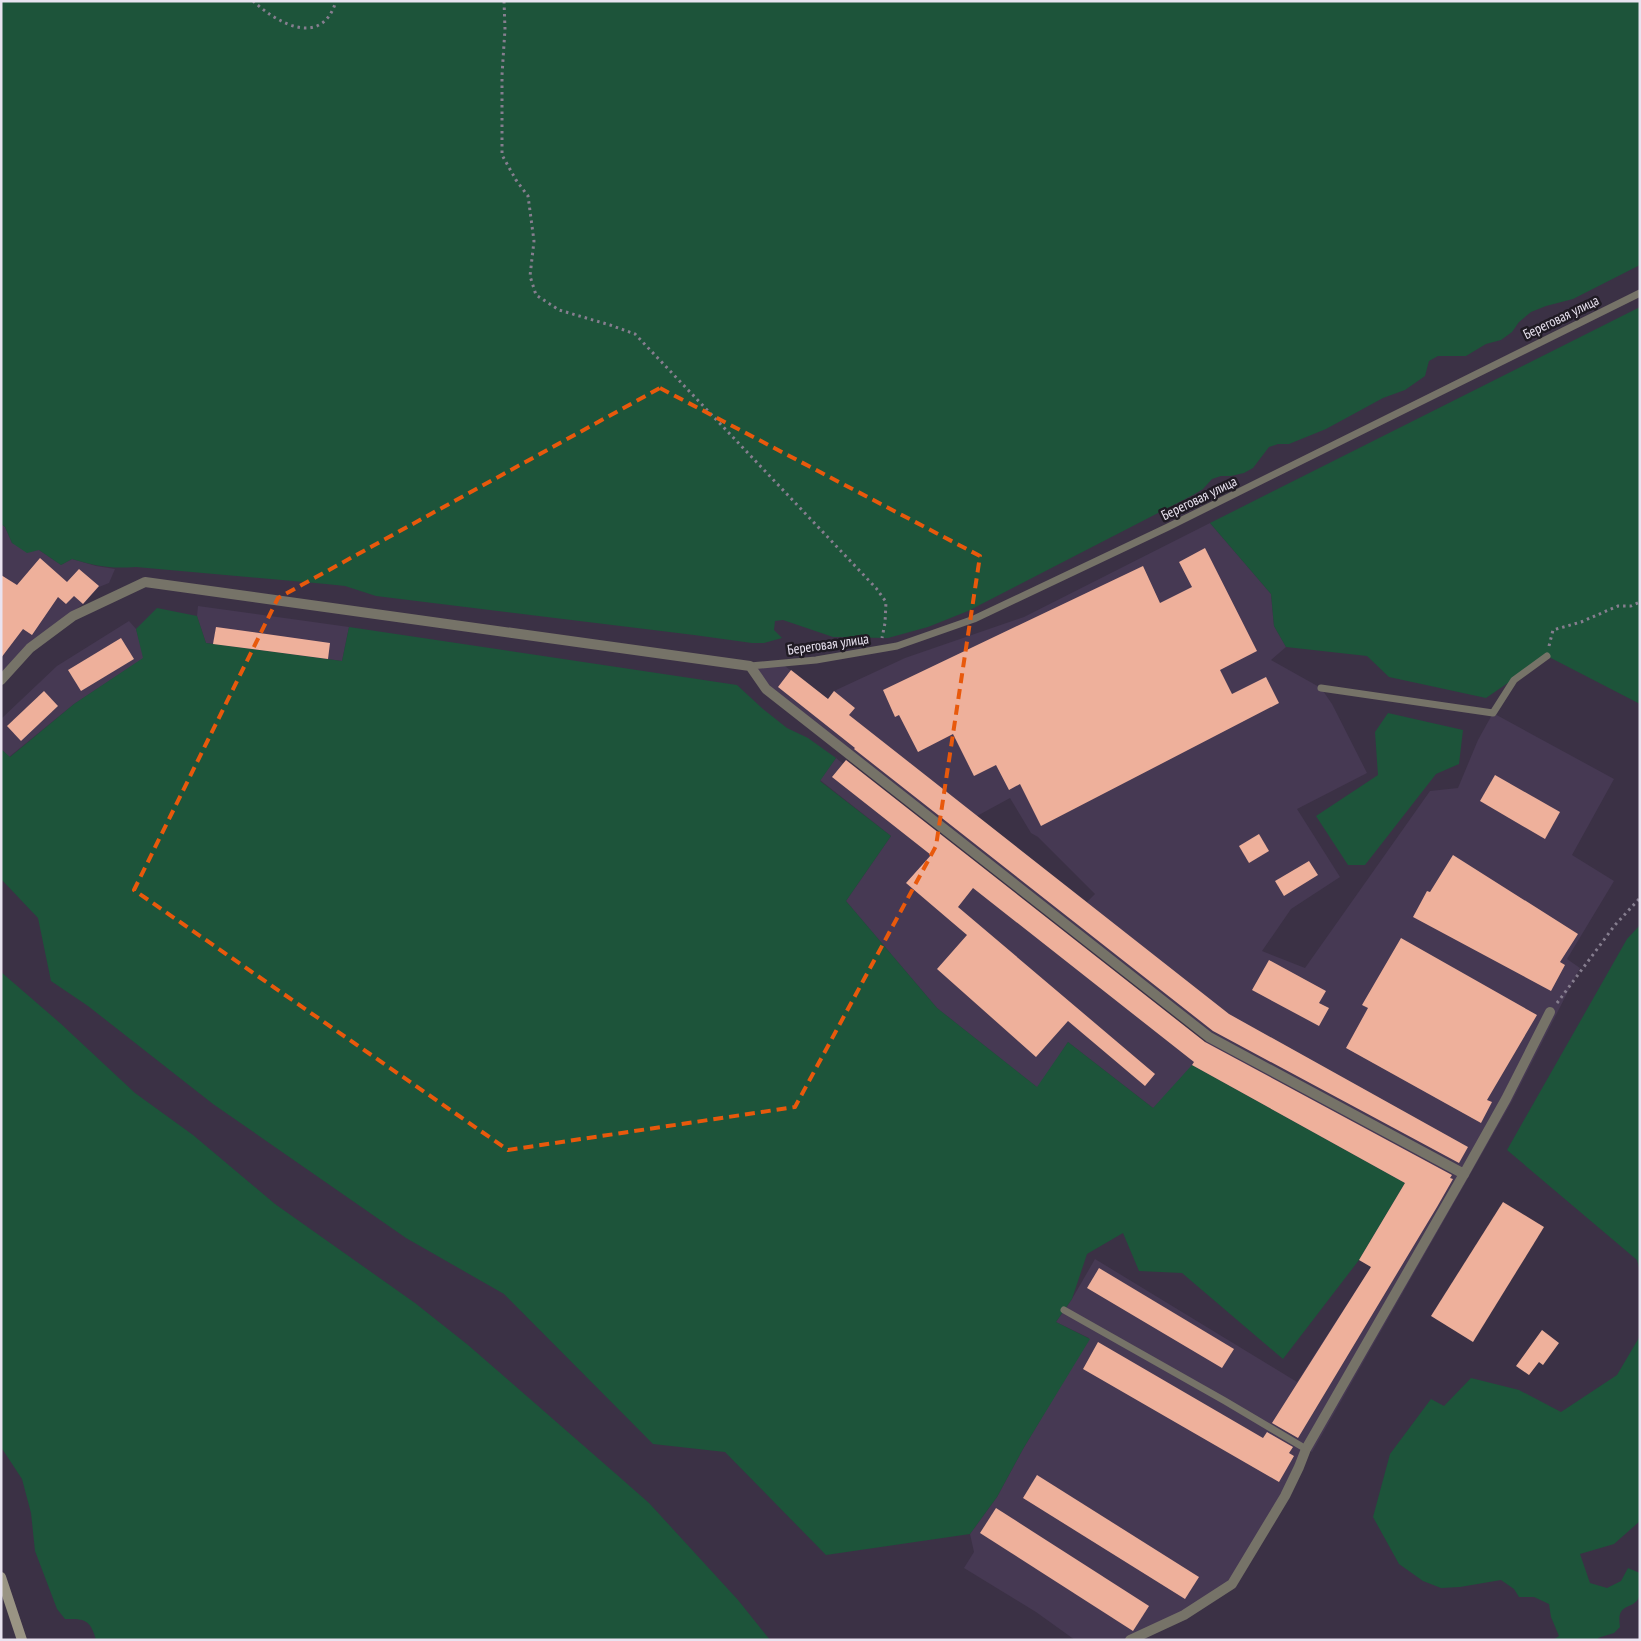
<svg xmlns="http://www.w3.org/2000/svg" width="1641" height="1641" font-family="'PT Sans Narrow',sans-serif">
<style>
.built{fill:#463953;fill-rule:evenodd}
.green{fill:#1d543a}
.building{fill:#eeb09b}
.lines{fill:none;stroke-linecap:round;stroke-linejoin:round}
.path{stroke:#867e8f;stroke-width:3;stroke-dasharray:2.5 4;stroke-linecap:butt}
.lane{stroke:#767368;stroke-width:7}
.street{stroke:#767368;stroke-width:10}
.secondary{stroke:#9a9484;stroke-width:10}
.marked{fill:none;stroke:#e8590c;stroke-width:4;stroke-dasharray:10 6;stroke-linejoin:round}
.labels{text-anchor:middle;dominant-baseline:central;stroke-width:5;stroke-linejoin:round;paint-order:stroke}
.street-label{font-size:14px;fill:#e9e3f0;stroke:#201b24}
</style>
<rect width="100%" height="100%" fill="#3b3145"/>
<g class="built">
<path d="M1210,523L1271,594L1274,626L1286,647L1271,660L1321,688L1332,704L1367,773L1297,809L1340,877L1291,909L1262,951L1305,968L1430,791L1458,788L1478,740L1493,713L1614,779L1572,855L1614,881L1567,959L1580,968L1512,1101L1312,1452L1306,1449L1232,1584L1130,1640H1075L1036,1612L964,1568L974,1552L970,1534L997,1497L1023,1449L1089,1338L1056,1322L1072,1299L1095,1259L1297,1382L1371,1267L1153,1108L1068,1042L1038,1088L937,1008L846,901L891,836L820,780L836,758L1198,1043L1204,1044L1208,1037L766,689L750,666L781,663L828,699L834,691L905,658L1024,617ZM1010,798L1031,833L1038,837L1095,894L1087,902L977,816Z"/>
<polygon points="1,524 5,527 12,543 39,550 61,565 72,559 96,566 115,569 109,583 99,587 83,604 24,650 1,675"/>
<polygon points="198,606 349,627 342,661 206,643 197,616"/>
<polygon points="129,621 136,629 144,658 74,704 9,757 1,749 1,719 57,666"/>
</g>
<g class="green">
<path d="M1,1H1640V265L1573,299L1546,306L1531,312L1519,322L1512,332L1501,340L1486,344L1466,356H1438L1429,361L1425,376L1405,390L1383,398L1326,429L1289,444H1278L1269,447L1253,468L1244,473L1231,476H1221L1212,479L1203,489L1193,495L968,611L928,627L888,638L833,637L783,620L775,621L774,630L782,638L764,643H752L694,635L376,596L345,586L326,584L136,567C109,569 97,566 72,559L61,565L39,550L27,553L12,543L5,527L1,524Z"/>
<polygon points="1640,307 1640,704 1547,656 1486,698 1389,677 1367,656 1286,647 1274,626 1271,594 1210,523"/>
<polygon points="157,608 197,616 206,643 342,661 349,627 737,685 763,709 787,728 808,738 836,758 820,781 891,836 846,901 937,1008 1037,1087 1068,1042 1153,1108 1192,1065 1405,1183 1359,1260 1283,1359 1182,1273 1139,1271 1123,1233 1087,1254 1072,1299 1056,1322 1090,1339 1023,1449 997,1497 970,1534 826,1555 725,1452 653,1444 504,1294 406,1238 213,1104 88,1006 51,981 38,918 1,879 1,749 10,757 74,704 143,658 136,629"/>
<polygon points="1388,713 1463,730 1459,764 1436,774 1365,865 1348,865 1316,816 1378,775 1375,732"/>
<polygon points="1640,925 1640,1271 1637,1260 1507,1150 1627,939"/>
<path d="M1,972L60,1023L135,1093L193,1135L275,1204L415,1303L468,1345L616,1474L649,1503L738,1600L770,1640H96C90,1619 85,1619 65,1619L57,1609L35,1551L31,1513L22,1479L1,1447Z"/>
<path d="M1640,1336V1521L1614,1544L1580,1554L1590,1583L1607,1588L1621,1581L1628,1568L1640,1573C1640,1580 1641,1591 1639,1597C1633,1611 1616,1601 1620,1627L1614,1633L1598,1638L1599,1640H1553L1559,1636L1551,1617L1549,1604L1534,1597H1519L1514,1589L1501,1580L1460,1587L1441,1588L1423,1581L1399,1564L1373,1517L1390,1454L1431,1399L1444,1406L1471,1378L1519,1390L1561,1412L1617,1375Z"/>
</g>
<g class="building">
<polygon points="1205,548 1257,651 1220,670 1232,694 1266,677 1279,703 1041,826 1020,784 1009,790 996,765 974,776 953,734 918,752 899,715 895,717 883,690 1143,566 1160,603 1192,587 1179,562"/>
<polygon points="40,558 67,582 79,569 99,586 83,604 74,596 66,604 58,597 32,635 23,629 1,658 1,575 17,585"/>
<polygon points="216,627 330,643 328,659 213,644"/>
<polygon points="121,638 134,659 81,691 68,670"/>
<polygon points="791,670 828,699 834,691 855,708 849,715 1229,1014 1468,1147 1459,1163 1213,1031 854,749 855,748 778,687"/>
<polygon points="44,691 58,706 21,741 7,726"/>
<polygon points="846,760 1205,1042 1452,1175 1450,1178 1453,1179 1437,1207 1298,1438 1272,1423 1371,1267 1359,1260 1405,1183 1192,1065 1194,1062 973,888 958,907 1155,1074 1145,1086 1068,1021 1036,1057 937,969 967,935 906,883 931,855 832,777"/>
<polygon points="1495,775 1560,812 1545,839 1480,801"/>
<polygon points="1259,834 1269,851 1249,863 1239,846"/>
<polygon points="1453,855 1578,934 1560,962 1565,965 1551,991 1413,917 1427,891 1430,892"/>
<polygon points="1309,861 1318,875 1284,896 1275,881"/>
<polygon points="1401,938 1537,1015 1487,1100 1492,1102 1481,1123 1346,1048 1368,1008 1362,1005"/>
<polygon points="1269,960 1326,991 1319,1003 1329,1008 1319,1026 1252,990"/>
<polygon points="1503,1202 1544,1227 1473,1342 1431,1316"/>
<polygon points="1099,1268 1234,1349 1222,1368 1087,1288"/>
<polygon points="1542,1330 1559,1343 1543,1365 1539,1362 1529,1375 1516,1366"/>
<polygon points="1098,1342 1263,1438 1267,1432 1293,1447 1289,1453 1294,1456 1279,1482 1083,1369"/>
<polygon points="1037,1475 1199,1577 1185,1599 1023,1498"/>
<polygon points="996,1508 1149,1606 1133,1631 980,1533"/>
</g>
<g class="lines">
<g class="path">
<path d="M253,1C278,24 322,48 336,1"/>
<polyline points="504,1 505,29 502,75 502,155 516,180 528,196 534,241 530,276 536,295 559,310 610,325 635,334 876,588 886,602 885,623 882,638"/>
<polyline points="1549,646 1553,630 1581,622 1618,606 1631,606 1640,602"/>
<polyline points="1557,1003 1615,925 1640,898"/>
</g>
<g class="lane">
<polyline points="750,666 816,660 897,646 974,619 1168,527 1640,293"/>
<polyline points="1321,688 1493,713 1514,680 1547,656"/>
<polyline points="1064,1310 1225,1401 1306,1449"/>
</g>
<g class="street">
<polyline points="1,680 30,648 73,616 145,582 750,666 766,689 1209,1037 1464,1174 1506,1099 1550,1012"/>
<polyline points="1130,1640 1184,1615 1232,1584 1285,1496 1299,1467 1306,1449 1464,1174"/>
</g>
<polyline class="secondary" points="1,1577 22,1640"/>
</g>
<path class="marked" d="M660,388L980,556L936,846L795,1107L508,1150L134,890L278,598Z"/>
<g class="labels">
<g class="street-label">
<text transform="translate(1561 317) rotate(-26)">Береговая улица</text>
<text transform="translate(1199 498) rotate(-26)">Береговая улица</text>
<text transform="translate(828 644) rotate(-8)">Береговая улица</text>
</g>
</g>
<rect width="1641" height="1641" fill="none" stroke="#e9e3f0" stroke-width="5"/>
</svg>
